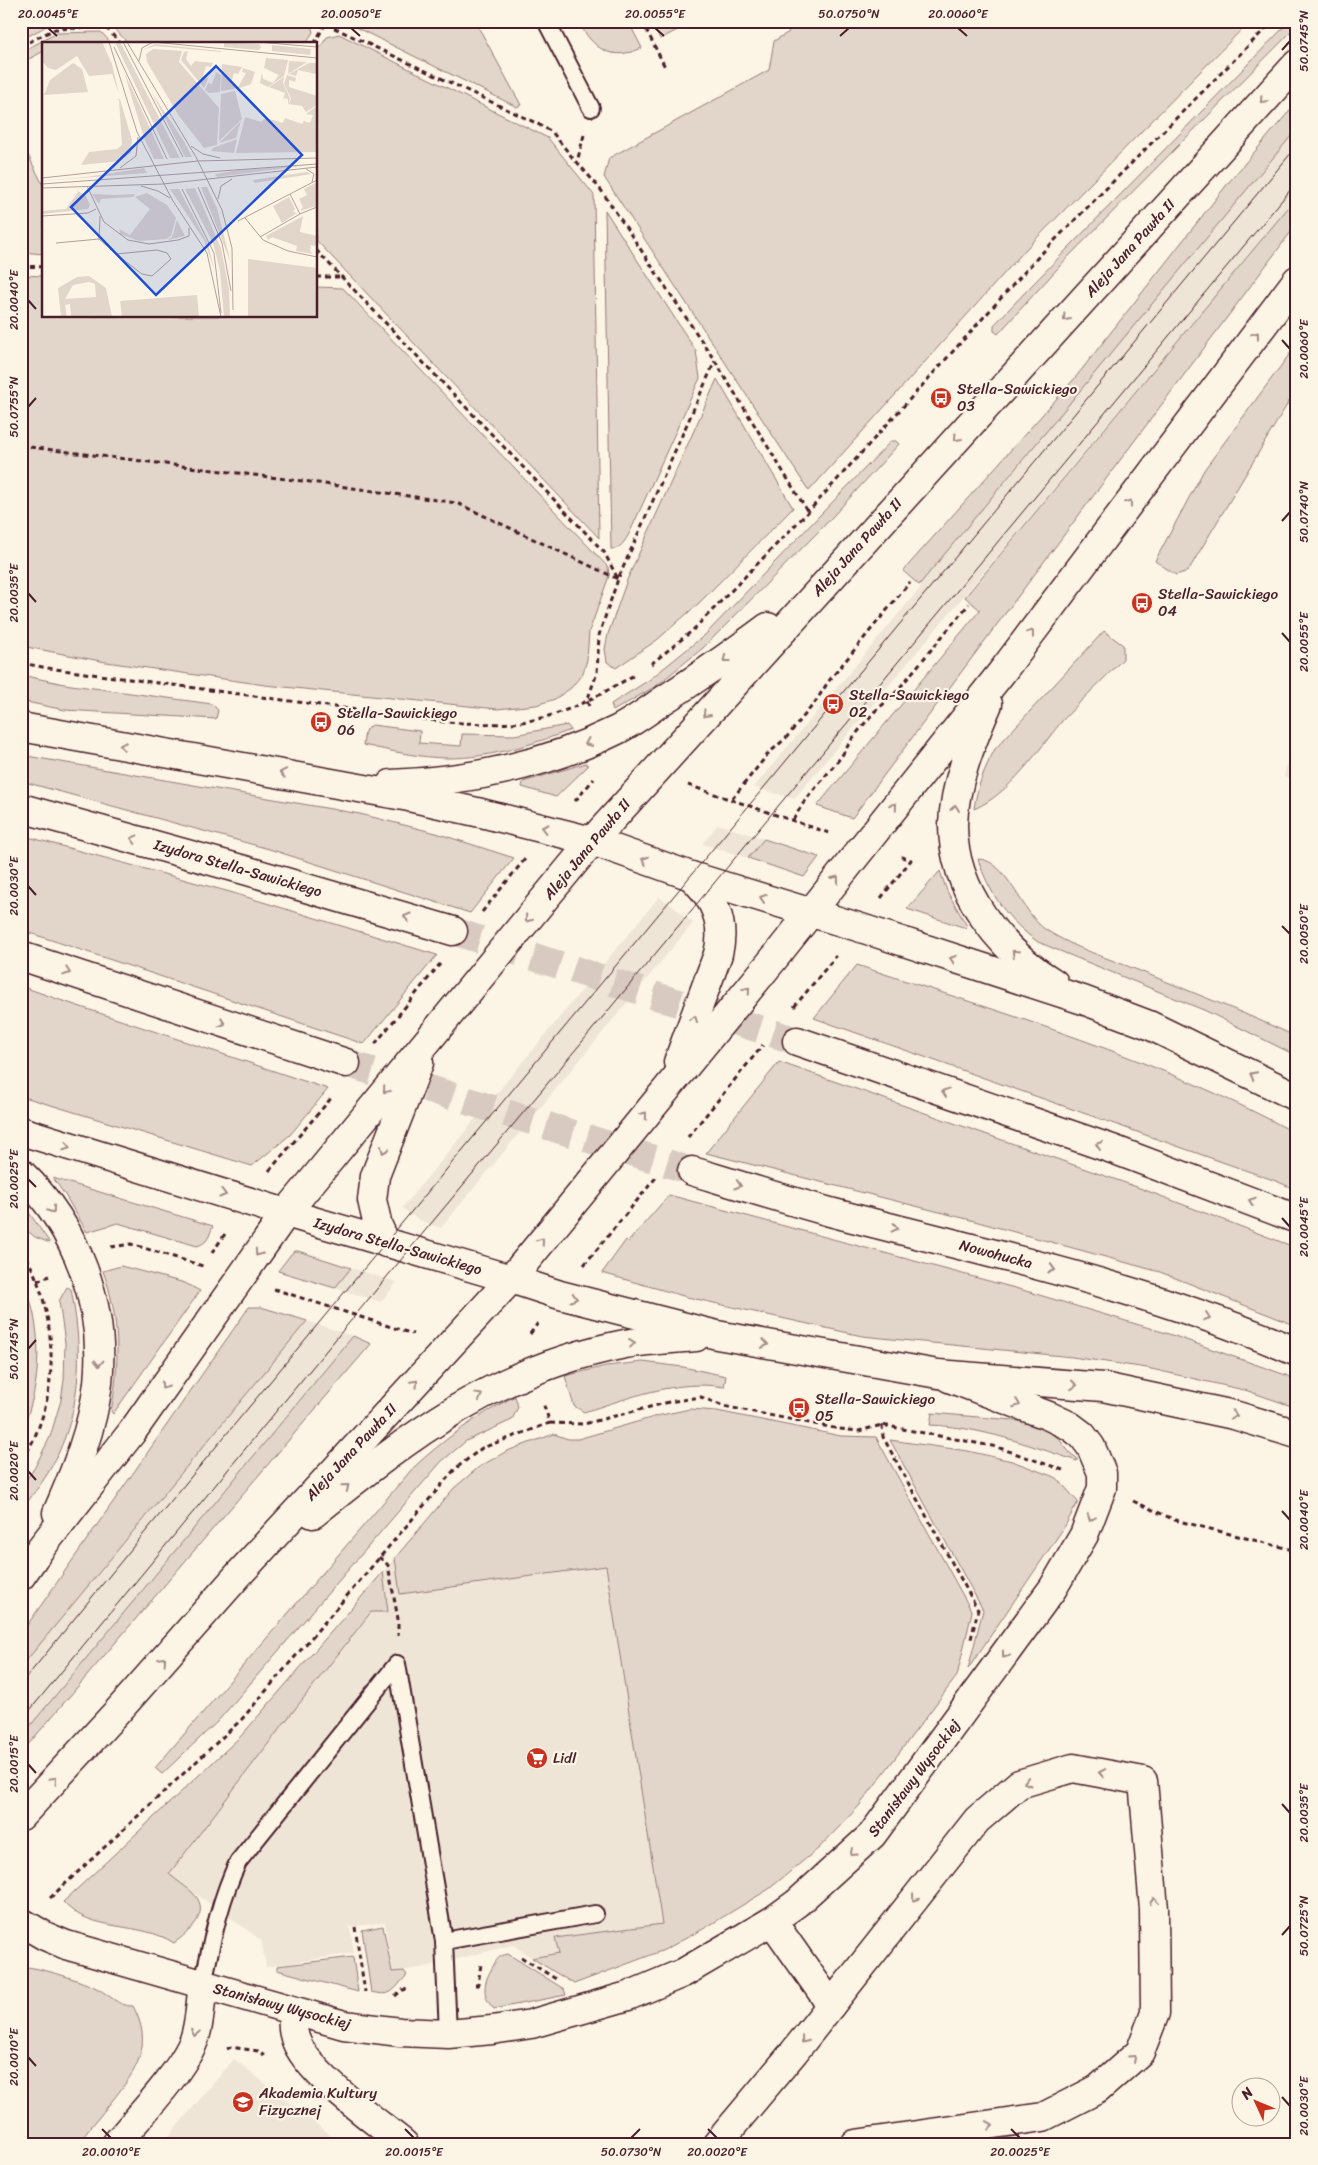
<svg xmlns="http://www.w3.org/2000/svg" width="1318" height="2165" font-family="Sriracha,sans-serif">
<style>
.built{fill:#eee5d7}
.green{fill:#e2d5ca;stroke:#967a7a}
.lines{fill:none;stroke-linecap:round;stroke-linejoin:round}
.secondary-tunnel{stroke:#d8cac0;stroke-width:28;stroke-dasharray:28 14;stroke-linecap:butt}
.service-casing{stroke:#4a1f2b;stroke-width:20}
.minor-casing{stroke:#4a1f2b;stroke-width:31}
.secondary-casing{stroke:#4a1f2b;stroke-width:31}
.path{stroke:#4a1f2b;stroke-width:3;stroke-dasharray:5 4;stroke-linecap:butt}
.service{stroke:#fcf5e5;stroke-width:16}
.minor{stroke:#fcf5e5;stroke-width:28}
.secondary{stroke:#fcf5e5;stroke-width:28}
.tram{stroke:#4a1f2b;stroke-width:1}
.oneway{stroke:#a38a88}
.ticks{fill:none;stroke:#4a1f2b;stroke-width:2}
.labels{text-anchor:middle;dominant-baseline:central;stroke-width:4.5;stroke-linejoin:round;paint-order:stroke}
.street-label{font-size:15px;fill:#4a1f2b;stroke:#fcf5e5}
.poi-label{font-size:15px;fill:#4a1f2b;stroke:#fcf5e5;text-anchor:start}
.inset-road{fill:none;stroke:#b59f9b;stroke-width:1}
.view{fill:#1d4ed8;fill-opacity:0.15;stroke:#1d4ed8;stroke-width:2.5}
.inset-edge{fill:none;stroke:#4a1f2b;stroke-width:2.5}
.neatline{fill:none;stroke:#4a1f2b;stroke-width:2}
.ticks-label{font-size:12px;text-anchor:middle;fill:#4a1f2b}
</style>
<rect width="100%" height="100%" fill="#fcf5e5"/>
<filter id="ink" filterUnits="userSpaceOnUse"><feTurbulence type="fractalNoise" baseFrequency=".02" numOctaves="2"/><feDisplacementMap in="SourceGraphic" scale="10" xChannelSelector="R" yChannelSelector="G"/><feConvolveMatrix kernelMatrix="1 2 1 2 8 2 1 2 1" color-interpolation-filters="sRGB"/></filter>
<g filter="url(#ink)">
<g class="built">
<polygon points="1297,129 1297,197 794,799 754,787 921,587 919,585"/>
<polygon points="1297,711 1297,780 1284,777"/>
<polygon points="718,824 764,839 748,858 702,844"/>
<polygon points="659,897 669,903 693,923 441,1228 419,1220 402,1208"/>
<polygon points="351,1268 397,1282 381,1302 335,1288"/>
<polygon points="307,1321 353,1336 21,1737 21,1667"/>
<polygon points="395,1558 401,1594 606,1566 662,1924 555,1938 559,1953 532,1958 513,1945 421,1968 392,1972 385,1922 350,1927 354,1953 266,1967 261,1940 169,1875 281,1727 371,1612 388,1612 383,1572"/>
<polygon points="234,2059 342,2144 162,2144"/>
</g>
<g class="green">
<polygon points="21,21 90,21 91,22 54,22 21,40"/>
<polygon points="107,21 310,21 313,32 306,44 129,44"/>
<polygon points="343,21 475,21 521,105 517,107"/>
<path d="M578,21H628L642,48C611,62 593,49 578,21Z"/>
<polygon points="651,21 695,21 660,39"/>
<polygon points="783,21 1250,21 1027,248 809,491 604,177 609,158 769,70 774,41 789,32"/>
<polygon points="1290,21 1297,21 1297,26 1068,257 998,334 994,331 994,325 1032,285"/>
<polygon points="101,32 112,44 44,44 44,51 21,63 21,52 57,33"/>
<polygon points="339,34 548,138 594,195 599,538 316,240 316,54 327,37"/>
<polygon points="1297,102 1297,129 919,585 903,571 1075,378 1229,182"/>
<polygon points="28,155 44,187 44,254 21,252 21,158"/>
<polygon points="1297,197 1297,224 852,818 817,806 980,610 965,597"/>
<path d="M605,210L696,351L700,378L630,532C625,541 621,549 611,549Z"/>
<polygon points="21,275 44,276 44,316 316,316 316,287 343,288 608,567 609,576 589,632 587,660 583,673 571,688 555,699 536,705 497,709 265,685 106,662 21,646"/>
<polygon points="1297,344 1297,388 1188,571 1176,575 1155,561 1204,470"/>
<polygon points="717,379 793,508 698,604 657,640 616,668 607,662 605,649 608,634 627,580"/>
<polygon points="891,441 896,441 899,444 822,528 703,648 656,686 613,711 611,704 649,680 706,634"/>
<path d="M1104,631L1123,645V659C1103,680 1082,699 1063,720C1038,750 1010,794 974,809C977,787 984,769 995,749Z"/>
<polygon points="21,675 64,684 212,704 218,710 216,719 65,710 21,701"/>
<path d="M372,725L420,731L419,743L461,746L462,734L514,735L567,725L571,730C533,744 491,758 449,758C420,758 391,751 363,745L365,731Z"/>
<polygon points="21,755 360,814 436,833 514,858 470,913 269,849 21,781"/>
<polygon points="586,763 588,766 556,797 522,787 523,782"/>
<polygon points="21,835 230,892 437,955 364,1044 21,930"/>
<polygon points="764,839 819,857 804,877 748,858"/>
<path d="M978,859C1007,859 1021,913 1046,930C1074,948 1108,958 1140,971C1192,992 1245,1013 1297,1037V1056L1206,1011L1038,942C1008,921 989,893 978,859Z"/>
<polygon points="940,871 947,891 967,926 966,928 907,909"/>
<path d="M857,965C1006,1014 1158,1058 1297,1134V1190L1276,1181L814,1018Z"/>
<polygon points="21,986 60,1000 328,1089 290,1135 252,1166 21,1096"/>
<polygon points="779,1062 1137,1187 1297,1248 1297,1326 1160,1272 967,1219 706,1153"/>
<path d="M53,1178L213,1226C209,1236 208,1243 197,1246L118,1223L87,1232L65,1195Z"/>
<polygon points="669,1195 1026,1291 1166,1333 1297,1379 1297,1408 1248,1391 1147,1368 1072,1357 862,1336 687,1297 602,1273 626,1240 628,1242"/>
<polygon points="21,1201 50,1243 35,1237 21,1226"/>
<polygon points="295,1251 298,1251 351,1268 335,1288 278,1271 291,1254"/>
<path d="M121,1266L185,1283L200,1291L113,1414L111,1411C120,1364 120,1317 103,1271Z"/>
<path d="M21,1275C44,1325 43,1384 21,1432Z"/>
<path d="M67,1287L71,1289C84,1354 82,1415 48,1473C40,1486 30,1498 21,1511V1487L35,1467L50,1437L61,1400L64,1380L65,1343L59,1301Z"/>
<polygon points="249,1307 261,1307 307,1321 21,1667 21,1634"/>
<polygon points="353,1336 371,1344 21,1753 21,1737"/>
<path d="M643,1362L683,1367L726,1376L724,1387C676,1379 629,1398 584,1412L574,1406L565,1376L606,1366Z"/>
<path d="M515,1396L518,1407L512,1420L466,1441L441,1462L218,1721L162,1774L155,1768L413,1468C444,1439 477,1416 515,1396Z"/>
<polygon points="690,1409 717,1411 841,1436 876,1437 972,1612 957,1676 859,1806 819,1848 769,1889 705,1928 664,1950 574,1984 532,1958 559,1953 555,1938 662,1924 606,1566 400,1594 395,1558 454,1488 479,1467 507,1451 554,1434 568,1439 578,1439 661,1415"/>
<path d="M932,1413L1013,1420L1034,1424L1057,1437L1071,1454L1077,1458V1461C1029,1445 981,1427 930,1425Z"/>
<polygon points="890,1440 968,1451 1012,1461 1057,1478 1078,1502 1065,1526 968,1669 983,1610"/>
<path d="M383,1572L388,1612H371L281,1727L169,1874C177,1881 187,1887 194,1894C212,1913 188,1933 174,1943C141,1921 90,1933 63,1902L241,1736Z"/>
<path d="M383,1926L392,1972L404,1971L407,1975C392,1991 393,1997 371,1992L362,1930Z"/>
<path d="M508,1954L564,1989L566,1995L494,2009C482,1997 483,1984 491,1970C496,1961 497,1956 508,1954Z"/>
<polygon points="353,1957 358,1992 277,1970 277,1966"/>
<path d="M21,1966C45,1969 70,1977 92,1986C106,1991 118,2007 133,2006C154,2045 137,2070 112,2101C101,2115 89,2129 78,2144H21Z"/>
</g>
<g class="lines">
<g class="secondary-tunnel">
<polyline points="453,931 797,1041"/>
<polyline points="346,1063 692,1171"/>
</g>
<g class="service-casing">
<g id="service">
<polyline points="546,21 591,108"/>
<polyline points="444,1941 595,1914"/>
<path d="M203,1984C212,1941 219,1902 238,1862L397,1664L444,1941L448,2034"/>
</g>
</g>
<g class="minor-casing">
<g id="minor">
<polyline points="772,1921 831,2005"/>
<polyline points="21,1922 45,1936 66,1945 344,2025 400,2032 448,2034 492,2030 531,2024 628,1996 683,1973 772,1921 797,1903 872,1835 1053,1588 1084,1535 1102,1488 1102,1473 1091,1447 1082,1435 1070,1426 1049,1416 949,1378"/>
<path d="M293,2011C292,2020 292,2029 295,2038C306,2073 375,2120 404,2144"/>
<path d="M116,2144C139,2116 177,2077 192,2045C200,2028 200,2004 203,1984"/>
<polyline points="717,2144 794,2052 977,1820 1019,1784 1073,1768 1143,1781 1154,1909 1155,2013 1140,2052 1098,2089 1043,2117 855,2144"/>
</g>
</g>
<g class="secondary-casing">
<g id="secondary">
<path d="M988,704C972,741 954,784 953,825C953,891 1000,950 1054,983"/>
<polyline points="21,727 409,797 481,813 592,841 691,876 858,927 1083,1000 1149,1025 1297,1097"/>
<path d="M391,784C469,781 546,765 617,730C633,722 648,711 662,701C698,678 733,653 768,627"/>
<polyline points="21,808 248,871 453,931"/>
<polyline points="21,956 346,1063"/>
<polyline points="797,1041 1115,1150 1297,1219"/>
<path d="M678,1062L718,954C726,923 714,897 691,876"/>
<polyline points="21,1131 286,1213 511,1279 560,1295 717,1335 938,1374 1103,1387 1234,1415 1297,1434"/>
<path d="M692,1171C738,1185 783,1199 830,1212C987,1253 1147,1287 1297,1352"/>
<path d="M21,1173C77,1227 106,1306 98,1383C93,1428 75,1472 57,1513"/>
<polyline points="386,1243 378,1226 372,1200 375,1176 419,1063"/>
<path d="M313,1514C412,1434 496,1369 625,1344C648,1340 673,1339 696,1337"/>
<polyline points="21,1576 40,1549 132,1432 286,1213 592,841 1297,64"/>
<polyline points="21,1816 118,1711 240,1573 511,1279 776,956 1002,672 1297,280"/>
</g>
</g>
<g class="path">
<polyline points="100,21 121,44"/>
<polyline points="642,21 666,69"/>
<polyline points="326,24 536,123 552,132 576,162"/>
<polyline points="314,44 327,21"/>
<polyline points="21,46 55,29 105,27"/>
<polyline points="584,135 577,162 601,190 715,361 808,512"/>
<polyline points="316,250 604,552 618,579"/>
<polyline points="21,266 44,267"/>
<polyline points="316,277 341,277"/>
<polyline points="21,446 318,483 457,503 618,579"/>
<path d="M21,663L48,668L445,722C467,723 490,725 511,723C556,720 597,697 636,674"/>
<polyline points="651,664 692,631 808,512 1039,256 1273,21"/>
<polyline points="589,706 587,701 597,673 599,635 618,579 715,361"/>
<polyline points="688,785 829,833"/>
<polyline points="732,799 768,754 786,738 816,701 828,682 910,582"/>
<polyline points="575,801 594,779"/>
<polyline points="793,820 804,802 841,757 852,739 874,712 892,697 969,604"/>
<polyline points="881,898 911,860 899,856"/>
<polyline points="482,912 525,859"/>
<polyline points="794,1007 836,956"/>
<polyline points="375,1044 440,964"/>
<polyline points="688,1137 763,1045"/>
<polyline points="269,1171 333,1096"/>
<polyline points="111,1247 131,1244 206,1267"/>
<path d="M21,1250C31,1263 37,1279 42,1295C58,1352 54,1411 21,1462"/>
<polyline points="212,1253 227,1231"/>
<polyline points="584,1265 658,1175"/>
<polyline points="37,1281 49,1276"/>
<polyline points="274,1289 413,1334"/>
<polyline points="530,1334 538,1323"/>
<polyline points="550,1423 584,1424 669,1402 701,1397 723,1406 839,1429 859,1431 882,1425 997,1447 1063,1470"/>
<polyline points="882,1425 883,1437 978,1610 971,1639"/>
<polyline points="1133,1501 1175,1520 1297,1551"/>
<polyline points="379,1557 388,1565 398,1619 398,1636"/>
<polyline points="50,1898 242,1719 455,1469 482,1448 550,1423 543,1403"/>
<polyline points="355,1927 365,1992"/>
<polyline points="521,1957 556,1979"/>
<polyline points="475,1985 478,1985 481,1964"/>
<polyline points="395,1996 402,1990 410,1989"/>
<polyline points="227,2049 231,2047 258,2051 264,2056"/>
</g>
<use href="#service" class="service"/>
<use href="#minor" class="minor"/>
<use href="#secondary" class="secondary"/>
<g class="tram">
<polyline points="21,1684 146,1531 1297,146"/>
<polyline points="21,1721 409,1250 1297,182"/>
</g>
</g>
<defs><path id="oneway-chevron" d="M-2-3.5L2.5 0L-2 3.5" fill="none" stroke-width="1.6" stroke-linecap="round" stroke-linejoin="round" transform="scale(1.25)"/></defs>
<g class="oneway">
<use href="#oneway-chevron" transform="translate(1263 100) rotate(132)"/>
<use href="#oneway-chevron" transform="translate(1066 318) rotate(132)"/>
<use href="#oneway-chevron" transform="translate(1256 335) rotate(-53)"/>
<use href="#oneway-chevron" transform="translate(957 438) rotate(132)"/>
<use href="#oneway-chevron" transform="translate(1129 503) rotate(-53)"/>
<use href="#oneway-chevron" transform="translate(1031 633) rotate(-53)"/>
<use href="#oneway-chevron" transform="translate(726 659) rotate(143)"/>
<use href="#oneway-chevron" transform="translate(706 714) rotate(132)"/>
<use href="#oneway-chevron" transform="translate(588 743) rotate(156)"/>
<use href="#oneway-chevron" transform="translate(123 746) rotate(-170)"/>
<use href="#oneway-chevron" transform="translate(283 773) rotate(-169)"/>
<use href="#oneway-chevron" transform="translate(894 806) rotate(-51)"/>
<use href="#oneway-chevron" transform="translate(955 808) rotate(-83)"/>
<use href="#oneway-chevron" transform="translate(545 828) rotate(-166)"/>
<use href="#oneway-chevron" transform="translate(134 839) rotate(-165)"/>
<use href="#oneway-chevron" transform="translate(645 860) rotate(-160)"/>
<use href="#oneway-chevron" transform="translate(836 879) rotate(-52)"/>
<use href="#oneway-chevron" transform="translate(763 898) rotate(-162)"/>
<use href="#oneway-chevron" transform="translate(407 917) rotate(-164)"/>
<use href="#oneway-chevron" transform="translate(528 919) rotate(129)"/>
<use href="#oneway-chevron" transform="translate(1015 953) rotate(-137)"/>
<use href="#oneway-chevron" transform="translate(953 959) rotate(-162)"/>
<use href="#oneway-chevron" transform="translate(67 972) rotate(19)"/>
<use href="#oneway-chevron" transform="translate(747 990) rotate(-50)"/>
<use href="#oneway-chevron" transform="translate(694 1019) rotate(-70)"/>
<use href="#oneway-chevron" transform="translate(222 1023) rotate(18)"/>
<use href="#oneway-chevron" transform="translate(1253 1075) rotate(-153)"/>
<use href="#oneway-chevron" transform="translate(386 1090) rotate(130)"/>
<use href="#oneway-chevron" transform="translate(945 1092) rotate(-161)"/>
<use href="#oneway-chevron" transform="translate(644 1115) rotate(-51)"/>
<use href="#oneway-chevron" transform="translate(1099 1145) rotate(-161)"/>
<use href="#oneway-chevron" transform="translate(67 1147) rotate(18)"/>
<use href="#oneway-chevron" transform="translate(384 1150) rotate(112)"/>
<use href="#oneway-chevron" transform="translate(738 1185) rotate(16)"/>
<use href="#oneway-chevron" transform="translate(223 1194) rotate(16)"/>
<use href="#oneway-chevron" transform="translate(1252 1201) rotate(-159)"/>
<use href="#oneway-chevron" transform="translate(52 1210) rotate(54)"/>
<use href="#oneway-chevron" transform="translate(895 1228) rotate(14)"/>
<use href="#oneway-chevron" transform="translate(541 1241) rotate(-51)"/>
<use href="#oneway-chevron" transform="translate(258 1253) rotate(125)"/>
<use href="#oneway-chevron" transform="translate(1052 1269) rotate(16)"/>
<use href="#oneway-chevron" transform="translate(574 1298) rotate(15)"/>
<use href="#oneway-chevron" transform="translate(1207 1317) rotate(19)"/>
<use href="#oneway-chevron" transform="translate(632 1343) rotate(-7)"/>
<use href="#oneway-chevron" transform="translate(765 1344) rotate(10)"/>
<use href="#oneway-chevron" transform="translate(99 1363) rotate(91)"/>
<use href="#oneway-chevron" transform="translate(415 1383) rotate(-47)"/>
<use href="#oneway-chevron" transform="translate(1074 1385) rotate(4)"/>
<use href="#oneway-chevron" transform="translate(164 1386) rotate(125)"/>
<use href="#oneway-chevron" transform="translate(479 1396) rotate(-29)"/>
<use href="#oneway-chevron" transform="translate(1017 1404) rotate(21)"/>
<use href="#oneway-chevron" transform="translate(1234 1415) rotate(15)"/>
<use href="#oneway-chevron" transform="translate(346 1487) rotate(-39)"/>
<use href="#oneway-chevron" transform="translate(1091 1518) rotate(111)"/>
<use href="#oneway-chevron" transform="translate(1005 1655) rotate(126)"/>
<use href="#oneway-chevron" transform="translate(163 1660) rotate(-49)"/>
<use href="#oneway-chevron" transform="translate(1102 1773) rotate(-170)"/>
<use href="#oneway-chevron" transform="translate(54 1780) rotate(-47)"/>
<use href="#oneway-chevron" transform="translate(1027 1782) rotate(163)"/>
<use href="#oneway-chevron" transform="translate(853 1853) rotate(138)"/>
<use href="#oneway-chevron" transform="translate(915 1898) rotate(128)"/>
<use href="#oneway-chevron" transform="translate(1154 1901) rotate(-95)"/>
<use href="#oneway-chevron" transform="translate(195 2033) rotate(101)"/>
<use href="#oneway-chevron" transform="translate(804 2040) rotate(128)"/>
<use href="#oneway-chevron" transform="translate(1133 2058) rotate(-42)"/>
<use href="#oneway-chevron" transform="translate(990 2125) rotate(-9)"/>
</g>
</g>
<path class="ticks" d="M48,28L57,36M351,28L360,36M655,28L664,36M958,28L967,36M840,36L849,28M1282,50L1290,41M28,300L36,309M1282,340L1290,349M28,407L36,398M1282,521L1290,512M28,593L36,602M1282,633L1290,642M28,886L36,895M1282,926L1290,934M28,1179L36,1187M1282,1218L1290,1227M28,1349L36,1340M28,1471L36,1480M1282,1511L1290,1520M28,1764L36,1773M1282,1804L1290,1813M1282,1935L1290,1926M28,2057L36,2066M1282,2097L1290,2106M102,2129L111,2138M405,2129L414,2138M708,2129L717,2138M1011,2129L1020,2138M631,2138L640,2129"/>
<defs>
<g id="bus-disc" transform="scale(1.125)"><circle r="9.5" fill="#c8321e" stroke="#fcf5e5"/><path d="M-5-6H5V4H4V6H2V4H-2V6H-4V4H-5ZM-3.5-4V0h7V-4ZM-3.5 1.2v1.5H-2V1.2ZM2 1.2v1.5H3.5V1.2Z" fill="#fff"/></g>
<g id="supermarket-disc" transform="scale(1.125)"><circle r="9.5" fill="#c8321e" stroke="#fcf5e5"/><path d="M-6-5.5h2.5l.6 2H6L4.5 2H-2.5L-4.4-4H-6ZM-1.5 3.2a1.3 1.3 0 1 0 .1 0ZM3 3.2a1.3 1.3 0 1 0 .1 0Z" fill="#fff"/></g>
<g id="university-disc" transform="scale(1.125)"><circle r="9.5" fill="#c8321e" stroke="#fcf5e5"/><path d="M0-5L7-2L0 1L-7-2ZM-4 1L0 2.5L4 1V4Q0 6-4 4Z" fill="#fff"/></g>
</defs>
<g fill-rule="evenodd">
<use href="#bus-disc" x="941" y="398"/>
<use href="#bus-disc" x="1142" y="603"/>
<use href="#bus-disc" x="833" y="704"/>
<use href="#bus-disc" x="321" y="722"/>
<use href="#bus-disc" x="799" y="1408"/>
<use href="#supermarket-disc" x="537" y="1758"/>
<use href="#university-disc" x="243" y="2102"/>
</g>
<g class="labels">
<g class="street-label">
<text transform="translate(1130 248) rotate(-48)">Aleja Jana Pawła II</text>
<text transform="translate(857 547) rotate(-48)">Aleja Jana Pawła II</text>
<text transform="translate(587 849) rotate(-50)">Aleja Jana Pawła II</text>
<text transform="translate(238 868) rotate(16)">Izydora Stella-Sawickiego</text>
<text transform="translate(398 1246) rotate(16)">Izydora Stella-Sawickiego</text>
<text transform="translate(996 1254) rotate(15)">Nowohucka</text>
<text transform="translate(351 1452) rotate(-47)">Aleja Jana Pawła II</text>
<text transform="translate(914 1778) rotate(-53)">Stanisławy Wysockiej</text>
<text transform="translate(282 2006) rotate(15)">Stanisławy Wysockiej</text>
</g>
<g class="poi-label">
<text x="957" y="389">Stella-Sawickiego<tspan x="957" dy="17">03</tspan></text>
<text x="1158" y="594">Stella-Sawickiego<tspan x="1158" dy="17">04</tspan></text>
<text x="849" y="695">Stella-Sawickiego<tspan x="849" dy="17">02</tspan></text>
<text x="337" y="713">Stella-Sawickiego<tspan x="337" dy="17">06</tspan></text>
<text x="815" y="1399">Stella-Sawickiego<tspan x="815" dy="17">05</tspan></text>
<text x="553" y="1758">Lidl</text>
<text x="259" y="2093">Akademia Kultury<tspan x="259" dy="17">Fizycznej</tspan></text>
</g>
</g>
<g transform="translate(42 42)">
<rect width="275" height="275" fill="#fcf5e5"/>
<path d="M0,0H60L70,22L77,52L70,32L47,34L35,14L14,28L6,26L0,19ZM73,0H78L138,116H128ZM182,0L217,2L219,5L217,8L182,5ZM113,2L179,9V10L113,4L101,8ZM230,3L269,7L268,13L230,9ZM111,7L140,9L137,20L177,66L175,103L162,106L137,74L105,20L104,12ZM146,9L144,17L149,24L153,19L171,21L169,25L164,24L161,34L166,36L162,46L139,18L142,10ZM224,16L246,18L242,34L226,45L218,41L220,31L221,37L231,41L237,33L222,26ZM247,19L265,20L246,32ZM31,21L40,27L46,50L2,53L8,38ZM267,21H275L274,32L256,28L254,34L247,32ZM180,22L200,25L196,32L192,31L189,42L194,44L192,47L179,49ZM201,26L213,30L209,42L195,47L204,31L200,30ZM170,28L179,33L178,50L167,51L163,48L166,41L170,42L174,31ZM82,30L92,51L122,117H112L102,96ZM245,33L254,36L253,40L247,38V45L275,54V63L264,70L260,64L247,62L249,56L242,42ZM242,35L241,41L248,56L246,63V57L242,56L240,61L243,51L227,45ZM193,49L200,77L177,99L179,52ZM110,51L143,101L150,115H143ZM78,57L90,98L89,111L78,119L39,123L47,110L75,107L80,103L77,58H74ZM275,64V110L194,111L203,75L219,80L224,76L241,81L243,76L260,82L262,79L268,81L271,73L264,72ZM199,79L194,96L177,101ZM195,97L192,111L169,109L171,106ZM268,123L175,135L173,132L197,128ZM102,126L105,131L0,139L44,135ZM265,130L269,132L213,141L211,138ZM275,140V164L258,169L261,165L257,157L265,153L262,147ZM159,145H165L175,166L189,221ZM153,146L179,206L187,247L188,275H182L178,229L171,201L143,147ZM128,147H137L166,202L172,227L162,198ZM34,148L44,154L48,163L46,167L0,172V169L24,167L36,150ZM105,151L125,163L134,176L129,194L124,197L97,199L78,192L77,187L88,193L108,167L93,155ZM50,152L73,153L93,152L91,155L59,157L57,162ZM247,155L253,167L251,170L255,171L240,181L231,164ZM261,174L258,190L275,194V204L269,203L268,209L271,212L254,209L255,204L230,195L226,198L224,194ZM135,178L143,194L125,198L130,195ZM206,217L275,226V275H206ZM47,234L64,246L70,275H29L28,262L23,263L25,275H19L16,246L35,235ZM47,240L53,242L54,255L23,257L31,243ZM155,253L157,275H80L78,259Z" fill="#e2d5ca" fill-rule="evenodd"/>
<path class="inset-road" d="M67,0L95,90L131,159L165,211L179,275M81,0L141,115M85,0L154,115L180,168L190,206L191,268M215,0L275,5M72,5L125,117M97,19L100,6L111,0L275,16M149,104L161,112L178,116M78,126L94,114L96,95M264,127L272,132L270,140M0,136L156,119L275,116M0,142L275,122M45,144L62,180L86,198L107,202L136,198L147,194V186M99,144L116,149L128,156M156,145L180,201L189,249M0,146L121,142L275,125M140,147L172,211L179,271M248,152L258,172L275,165M176,157L179,144L190,137M0,174L46,171L54,167M203,176L221,198L246,209L275,215M196,179L275,138M218,195L258,172M57,197L58,174M14,201L57,197L74,212M115,208L125,211L129,217L110,234L100,232L74,212Z"/>
<path class="view" d="M174,24L260,113L114,253L29,165Z"/>
<rect width="275" height="275" class="inset-edge"/>
</g>
<rect width="1318" height="2165" fill="none" stroke="#fcf5e5" stroke-width="55"/>
<g transform="translate(1256 2102) rotate(314)"><circle r="24" fill="#fcf5e5" stroke="#b59f9b"/>
<path d="M0-4L9 19L0 12L-9 19Z" fill="#c8321e"/>
<text y="-8" font-size="14" font-weight="bold" text-anchor="middle" fill="#4a1f2b">N</text>
</g>
<rect x="28" y="28" width="1262" height="2110" class="neatline"/>
<g class="ticks-label">
<text x="48" y="18">20.0045°E</text>
<text x="351" y="18">20.0050°E</text>
<text x="655" y="18">20.0055°E</text>
<text x="849" y="18">50.0750°N</text>
<text x="958" y="18">20.0060°E</text>
<text transform="translate(1304 41) rotate(-90)" y="4">50.0745°N</text>
<text transform="translate(14 300) rotate(-90)" y="4">20.0040°E</text>
<text transform="translate(1304 349) rotate(-90)" y="4">20.0060°E</text>
<text transform="translate(14 407) rotate(-90)" y="4">50.0755°N</text>
<text transform="translate(1304 512) rotate(-90)" y="4">50.0740°N</text>
<text transform="translate(14 593) rotate(-90)" y="4">20.0035°E</text>
<text transform="translate(1304 642) rotate(-90)" y="4">20.0055°E</text>
<text transform="translate(14 886) rotate(-90)" y="4">20.0030°E</text>
<text transform="translate(1304 934) rotate(-90)" y="4">20.0050°E</text>
<text transform="translate(14 1179) rotate(-90)" y="4">20.0025°E</text>
<text transform="translate(1304 1227) rotate(-90)" y="4">20.0045°E</text>
<text transform="translate(14 1349) rotate(-90)" y="4">50.0745°N</text>
<text transform="translate(14 1471) rotate(-90)" y="4">20.0020°E</text>
<text transform="translate(1304 1520) rotate(-90)" y="4">20.0040°E</text>
<text transform="translate(14 1764) rotate(-90)" y="4">20.0015°E</text>
<text transform="translate(1304 1813) rotate(-90)" y="4">20.0035°E</text>
<text transform="translate(1304 1926) rotate(-90)" y="4">50.0725°N</text>
<text transform="translate(14 2057) rotate(-90)" y="4">20.0010°E</text>
<text transform="translate(1304 2106) rotate(-90)" y="4">20.0030°E</text>
<text x="111" y="2156">20.0010°E</text>
<text x="414" y="2156">20.0015°E</text>
<text x="631" y="2156">50.0730°N</text>
<text x="717" y="2156">20.0020°E</text>
<text x="1020" y="2156">20.0025°E</text>
</g>
</svg>
